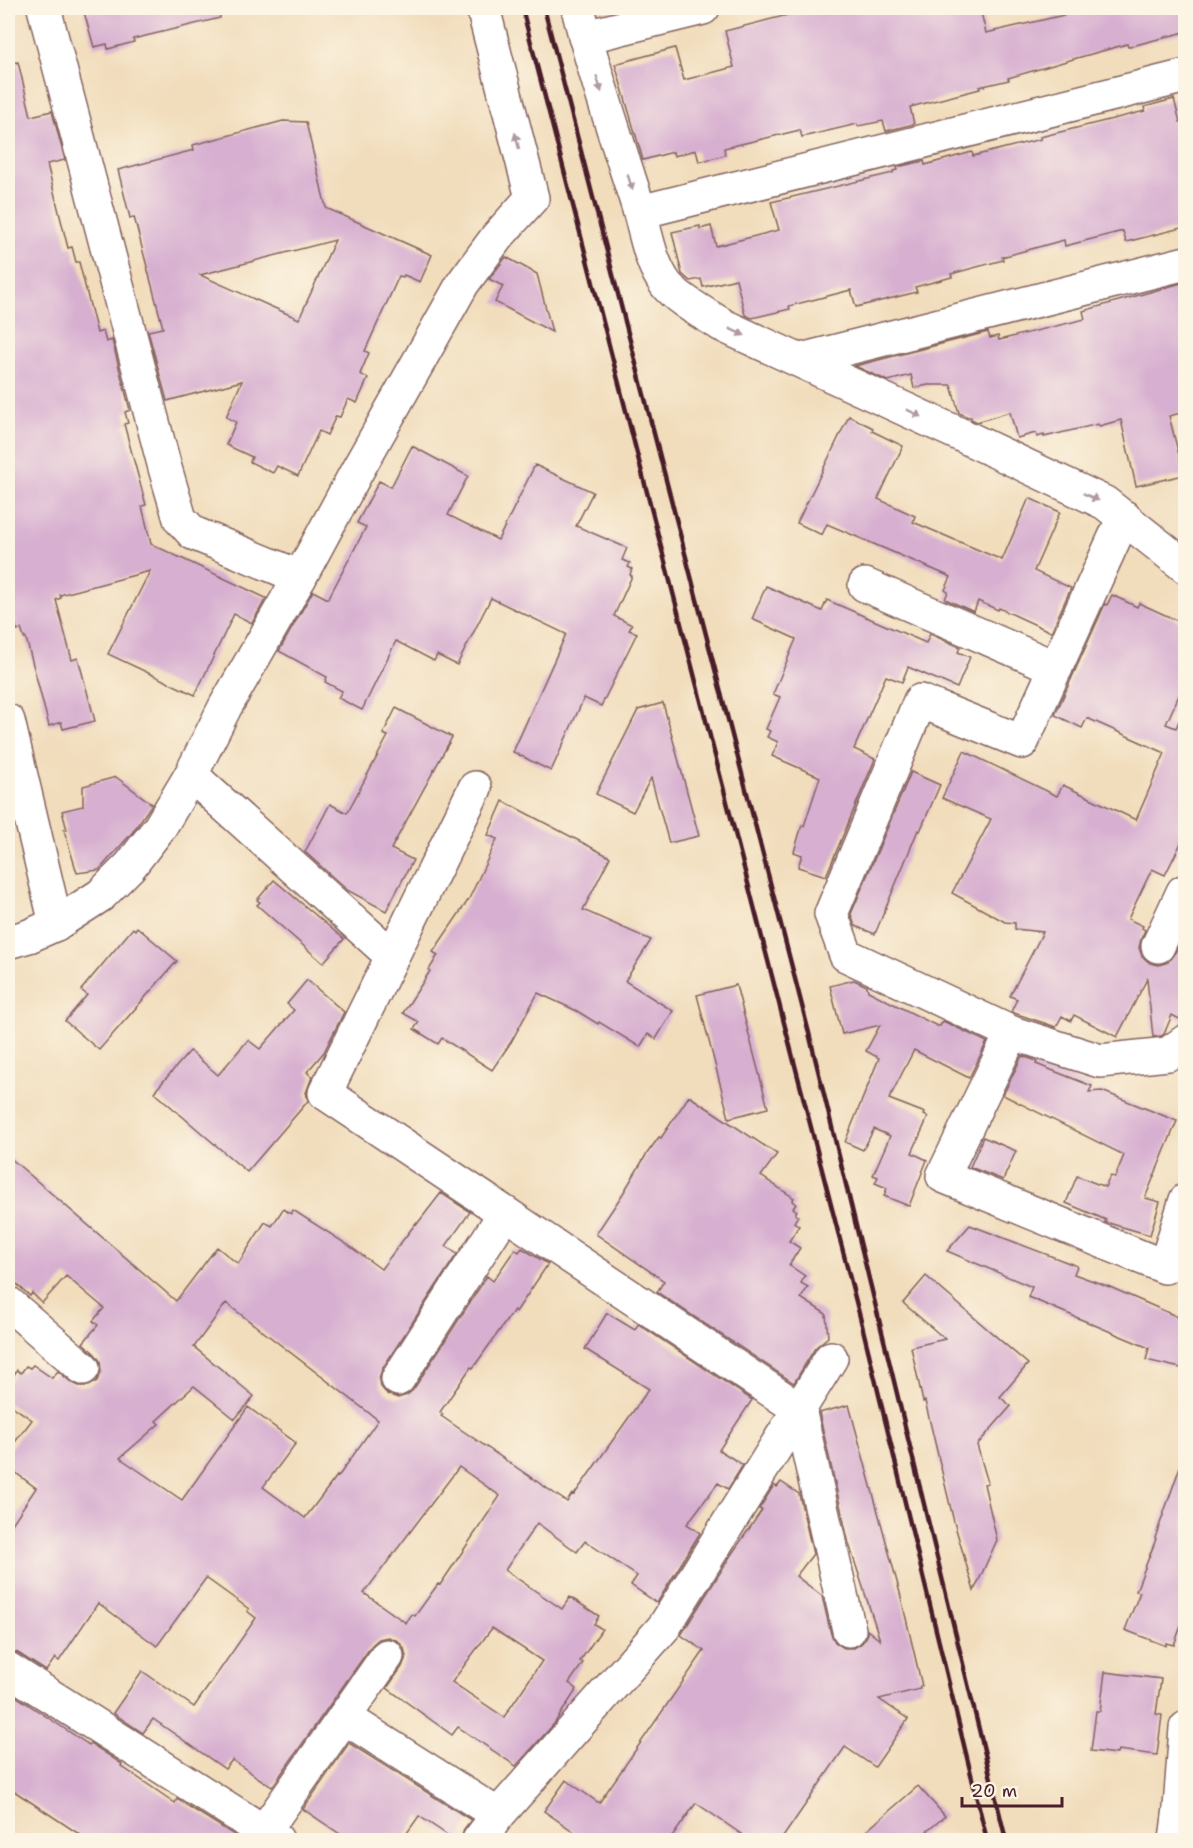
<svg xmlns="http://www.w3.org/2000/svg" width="1193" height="1848" font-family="'Shantell Sans',sans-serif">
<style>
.building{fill:#d7afd0;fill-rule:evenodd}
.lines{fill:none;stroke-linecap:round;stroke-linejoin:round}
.minor-casing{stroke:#84625e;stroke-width:36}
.minor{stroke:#fff;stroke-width:33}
.rail{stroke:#4a1f2b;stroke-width:4.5}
.oneway{fill:#ae9aa0}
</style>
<rect width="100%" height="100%" fill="#fcf5e5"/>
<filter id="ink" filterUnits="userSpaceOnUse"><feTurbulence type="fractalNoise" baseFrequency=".0167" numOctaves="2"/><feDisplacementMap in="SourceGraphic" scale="12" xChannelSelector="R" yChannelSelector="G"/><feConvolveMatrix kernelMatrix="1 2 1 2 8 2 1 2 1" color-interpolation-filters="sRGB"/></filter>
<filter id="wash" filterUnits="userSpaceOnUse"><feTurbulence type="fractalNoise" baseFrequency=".008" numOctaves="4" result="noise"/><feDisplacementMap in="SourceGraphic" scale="24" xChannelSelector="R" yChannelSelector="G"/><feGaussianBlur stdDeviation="1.35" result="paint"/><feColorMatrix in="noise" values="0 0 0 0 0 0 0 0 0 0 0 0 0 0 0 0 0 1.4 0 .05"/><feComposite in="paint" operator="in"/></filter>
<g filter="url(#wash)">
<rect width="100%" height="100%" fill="#f1ddbc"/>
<g id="blocks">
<g class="building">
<polygon points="100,8 219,8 220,18 133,39 134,42 108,49 107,44 94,47 84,12"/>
<polygon points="815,8 980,8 986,33 1094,8 1185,8 1185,32 1128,47 1127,44 1077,58 1008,78 1009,80 979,87 980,89 910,107 914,124 886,131 883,121 858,126 857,124 802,137 800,130 724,148 725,155 699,162 696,150 674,156 673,152 643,160 615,64 675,48 684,80 734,67 725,31"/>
<polygon points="18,62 31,116 52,111 65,160 47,164 68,248 72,247 76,262 79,262 97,333 103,331 106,342 112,340 130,410 125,412 128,423 124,424 146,505 142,506 151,544 266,598 252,623 234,614 195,695 108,654 150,571 60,595 61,598 56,600 72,660 78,658 95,721 63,729 61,722 49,726 26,638 24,638 21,629 17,630 8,594 8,63"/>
<polygon points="1174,99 1180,122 1185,121 1185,227 1126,242 1123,231 1065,246 1064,240 1002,257 1003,260 951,274 952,277 915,287 917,292 856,307 851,290 789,306 790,309 752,318 745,315 736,279 703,287 701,279 690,281 682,274 672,232 700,226 700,229 711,226 716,246 779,230 771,202 893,173 893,171 898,170 897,167 924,161 925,165 972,152 973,156 1041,139 1040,137 1145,111 1144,107"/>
<path d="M283,121L306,122L326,208L432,255L420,282L404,275L403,277L399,276L365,351L369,353L360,374L368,378L357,403L348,399L340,417L336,416L327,435L319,431L298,476L277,466L273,473L250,462L252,457L226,445L236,422L226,417L242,381L167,401L148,331L163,328L134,217L130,218L118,170L194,150L193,145ZM335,240L299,319L200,275Z"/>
<polygon points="506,257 537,274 552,332 495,302 503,286 489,279"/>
<polygon points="1185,282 1185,412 1169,416 1184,475 1136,486 1121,420 1099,426 1098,424 1044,437 1044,435 1037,437 1036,433 1017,438 1010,412 977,422 971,419 971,417 968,417 959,413 951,385 928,385 914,388 911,375 888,381 855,366 988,332 990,338 998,336 999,340 1085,319 1083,311"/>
<polygon points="849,416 873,428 872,431 903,446 878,499 915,516 913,522 1002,560 1029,498 1060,512 1034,571 1071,588 1051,632 999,608 998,610 978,601 974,612 945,599 948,592 945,590 951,577 827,524 822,535 797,523"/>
<polygon points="412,446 468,476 448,515 498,540 535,465 593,492 576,526 627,548 622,560 630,563 628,567 632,569 630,575 632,576 614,616 632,625 629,630 637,633 601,706 584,698 551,771 513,752 566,634 491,598 457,665 437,655 434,661 396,641 362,710 338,698 342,691 325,682 327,677 279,651 313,591 328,599 366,527 357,523 379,481 391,487"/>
<polygon points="766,586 822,611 827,600 926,643 930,634 960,647 958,652 970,657 957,688 908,667 902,682 886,676 854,749 875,759 826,876 798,867 802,855 794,852 802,825 804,826 820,777 772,756 778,742 767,737 770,731 766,729 780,697 773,694 796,639 752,619"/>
<polygon points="1112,595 1137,607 1139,603 1185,624 1185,682 1166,724 1176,728 1185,707 1185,835 1165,875 1152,869 1128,919 1143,926 1142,928 1145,930 1141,939 1139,948 1142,956 1150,963 1159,965 1168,962 1178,948 1185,953 1185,1022 1172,1015 1164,1034 1161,1036 1153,1037 1147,979 1117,1037 1074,1015 1071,1021 1062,1016 1056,1027 1011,1012 1017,999 1010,996 1043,932 1015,929 1015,923 1005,922 952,893 991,819 942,798 964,751 1057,796 1063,785 1136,820 1165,753 1087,718 1082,728 1055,715 1105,604 1107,605"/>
<polygon points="663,703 699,836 669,843 651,778 633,812 596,794 638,710"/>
<polygon points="396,708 452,737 391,849 413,860 386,911 347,890 305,852 330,804 347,813 388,736 383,734"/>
<polygon points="911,772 940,785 920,831 918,830 875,934 855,926 851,914"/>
<polygon points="116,777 152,804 132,833 99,870 77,873 64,830 67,830 62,811 83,806 83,786"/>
<polygon points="503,801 610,857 583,910 651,940 625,981 673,1011 656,1039 648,1034 640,1047 599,1022 598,1024 577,1011 538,993 511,1042 492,1070 442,1038 438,1044 414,1029 419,1022 403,1013 430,971 429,970 438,955 433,952 469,899 497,839 488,835"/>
<polygon points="274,880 344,939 323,963 257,905 260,902 257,900"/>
<polygon points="137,927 177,961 99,1050 65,1021 87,995 81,990 133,928 135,930"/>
<polygon points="307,980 344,1012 324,1052 307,1072 312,1077 306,1093 308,1101 247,1172 154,1092 190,1051 218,1075 248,1040 260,1049 294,1010 287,1004"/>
<polygon points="854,980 867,986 868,991 937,1026 940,1026 943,1021 987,1042 969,1078 914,1050 889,1099 925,1113 924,1115 928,1117 912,1153 927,1160 909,1206 884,1196 887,1188 875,1183 878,1177 873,1175 890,1136 874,1129 863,1150 845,1142 879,1058 866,1051 880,1025 842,1034 830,986"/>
<polygon points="736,985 768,1108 729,1118 697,995"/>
<polygon points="1022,1056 1037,1061 1036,1064 1092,1086 1089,1092 1102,1091 1177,1121 1145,1198 1160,1202 1150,1235 1105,1222 1106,1220 1066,1203 1077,1176 1105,1187 1110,1176 1115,1177 1124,1155 1003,1095"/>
<polygon points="689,1096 777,1154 761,1176 794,1198 792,1201 796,1204 793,1208 797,1211 795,1214 798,1216 794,1222 799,1226 789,1241 800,1248 789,1265 805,1276 801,1283 808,1287 801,1298 826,1314 828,1337 815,1348 794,1383 657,1292 664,1281 596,1234 622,1195 646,1155 659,1137 661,1138"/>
<polygon points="983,1137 1016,1151 1003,1180 970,1167"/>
<path d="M8,1156L176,1301L217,1247L238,1264L265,1222L272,1226L283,1209L291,1214L293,1210L348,1245L381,1269L416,1223L417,1224L441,1193L470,1212L446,1246L457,1254L382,1369L379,1379L381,1387L387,1394L398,1398L407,1395L413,1390L487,1276L493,1281L515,1249L519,1252L522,1248L548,1264L516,1312L514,1310L473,1368L471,1367L440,1412L443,1414L441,1416L567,1502L572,1494L574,1495L649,1389L585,1349L607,1313L635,1330L638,1324L752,1400L719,1450L743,1465L728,1489L718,1483L687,1524L700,1533L657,1603L631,1585L637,1576L585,1541L577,1552L537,1523L505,1570L562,1609L570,1597L599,1616L594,1624L602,1629L580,1661L583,1663L569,1683L577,1689L554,1724L516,1766L458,1727L452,1735L387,1688L402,1667L406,1657L404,1648L398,1641L388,1637L379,1639L372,1645L272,1787L232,1760L225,1769L153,1719L143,1733L113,1713L142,1671L194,1707L256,1618L247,1611L249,1609L206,1578L157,1646L98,1603L59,1661L55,1658L46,1671L18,1653L8,1650V1530L36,1488L8,1467V1451L32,1420L8,1403V1384L17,1370L21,1373L26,1366L30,1368L33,1365L52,1378L58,1371L71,1382L79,1386H89L97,1381L101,1371L100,1361L95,1354L83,1343L98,1325L93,1321L104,1308L66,1276L42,1303L32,1293L30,1296L8,1276ZM226,1303L378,1420L338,1477L337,1476L305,1518L263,1487L296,1443L248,1407L182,1500L120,1458L159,1424L156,1421L194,1386L235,1419L254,1396L194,1347ZM459,1467L500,1496L440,1585L438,1584L415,1616L412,1614L406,1623L364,1593ZM492,1628L542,1661L504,1717L452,1682Z"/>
<polygon points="970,1225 1077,1266 1074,1274 1110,1287 1185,1320 1185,1369 1146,1360 1149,1348 1028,1297 1032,1287 947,1251"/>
<polygon points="926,1276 1028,1364 1000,1397 1011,1406 977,1445 988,1483 984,1484 997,1540 974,1591 954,1522 925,1401 923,1402 911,1347 945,1339 903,1303"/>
<polygon points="849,1405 900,1593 922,1686 920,1686 920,1689 879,1699 908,1719 875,1767 845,1747 781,1840 750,1840 696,1803 670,1840 586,1840 544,1811 566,1780 599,1803 704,1651 681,1635 731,1555 762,1510 759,1509 774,1485 777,1487 781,1482 799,1494 813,1554 796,1576 822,1596 831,1634 835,1642 844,1648 854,1648 862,1643 867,1636 867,1630 880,1640 849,1544 819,1413"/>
<polygon points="1182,1461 1185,1462 1185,1615 1174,1645 1166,1643 1166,1646 1125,1630 1140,1592 1136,1591 1156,1539 1155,1538"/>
<polygon points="1105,1672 1161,1679 1156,1714 1162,1715 1157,1755 1118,1750 1117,1754 1091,1751 1096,1711 1100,1711"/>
<polygon points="8,1691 89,1745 90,1743 122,1764 121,1766 175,1803 177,1799 239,1838 240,1840 88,1840 8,1787"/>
<polygon points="349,1743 471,1820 464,1829 461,1840 455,1840 419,1816 402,1840 349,1840 303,1809"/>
<polygon points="918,1786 945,1816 917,1840 856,1840"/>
</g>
</g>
</g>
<g filter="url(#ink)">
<use href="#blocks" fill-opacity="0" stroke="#84625e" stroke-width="1.5"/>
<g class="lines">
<g class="minor-casing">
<g id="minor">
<polyline points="44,8 165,468 180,519 193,533 300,577"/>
<path d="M578,8C594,74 617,140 638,206C646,232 649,260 665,283C675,298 708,316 724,326L959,434L1105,503L1186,567"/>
<polyline points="585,37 703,8"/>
<polyline points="640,212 1186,76"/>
<polyline points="801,360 1186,263"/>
<polyline points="865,585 1056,668"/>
<polyline points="8,721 56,924"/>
<polyline points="191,775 392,956"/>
<polyline points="475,788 325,1093 799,1409 849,1630"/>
<polyline points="8,942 29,936 56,924 101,895 130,866 160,827 191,775 225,707 300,577 357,471 463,283 497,237 532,198 483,8"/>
<polyline points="1158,946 1183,892"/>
<polyline points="1012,1033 846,955 831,914 920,701 1022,742 1124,517"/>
<polyline points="1186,1041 1168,1054 1100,1061 1012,1033 943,1176 1165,1267 1186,1200"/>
<polyline points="8,1303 83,1368"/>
<polyline points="398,1379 505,1213"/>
<polyline points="8,1669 277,1840"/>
<polyline points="344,1717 498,1815"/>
<polyline points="258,1840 387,1656"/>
<polyline points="479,1840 498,1815 664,1627 831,1358"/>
<polyline points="1176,1840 1180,1808 1186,1728"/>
</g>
</g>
<use href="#minor" class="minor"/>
<g class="rail">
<polyline points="522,8 861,1321 987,1840"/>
<polyline points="544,8 808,1029 1006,1840"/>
</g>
</g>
<defs><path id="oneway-solid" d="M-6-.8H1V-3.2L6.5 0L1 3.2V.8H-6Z" transform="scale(1.5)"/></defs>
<g class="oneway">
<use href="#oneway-solid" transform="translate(599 84) rotate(73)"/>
<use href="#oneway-solid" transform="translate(517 141) rotate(-104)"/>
<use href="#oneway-solid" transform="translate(630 182) rotate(72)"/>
<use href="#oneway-solid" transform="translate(737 332) rotate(24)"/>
<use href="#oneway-solid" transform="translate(914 413) rotate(25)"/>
<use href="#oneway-solid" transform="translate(1091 497) rotate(25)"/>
</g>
</g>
<rect width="1193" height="1848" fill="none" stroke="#fcf5e5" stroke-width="30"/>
<path d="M962 1797v9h100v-9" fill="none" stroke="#4a1f2b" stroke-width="3"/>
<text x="971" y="1797" font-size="18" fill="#4a1f2b" stroke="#fcf5e5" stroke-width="4.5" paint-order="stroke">20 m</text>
</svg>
